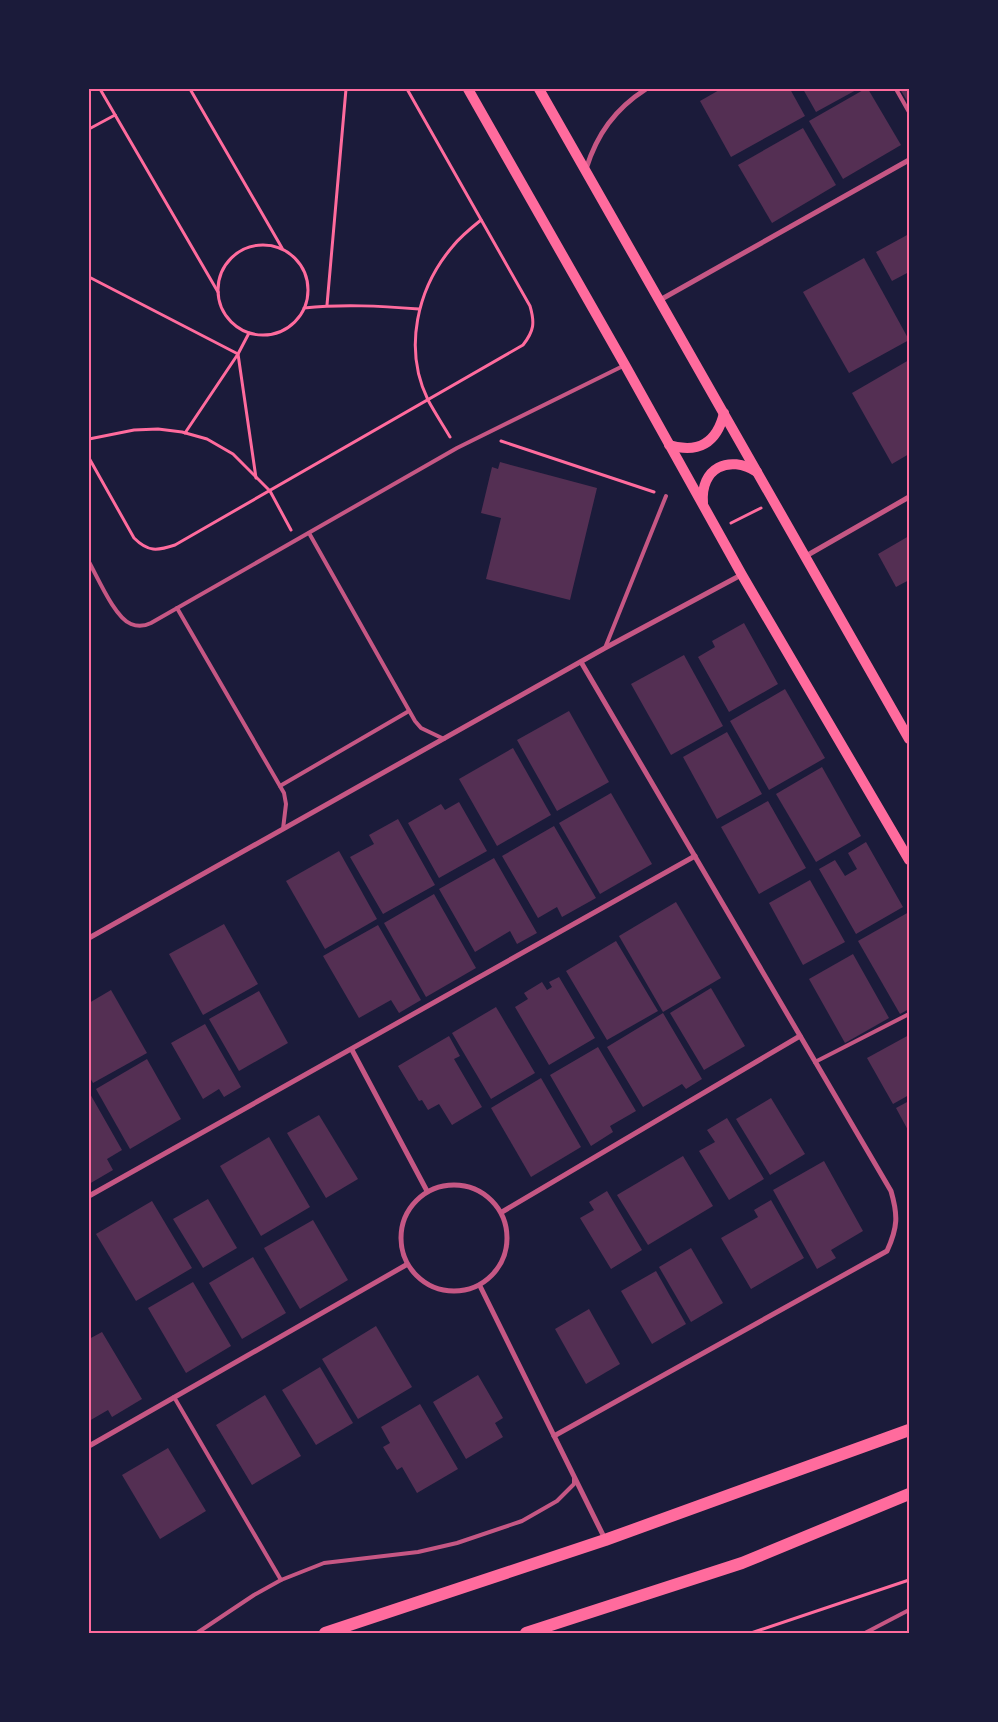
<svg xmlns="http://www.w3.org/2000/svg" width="998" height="1722" font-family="'Nunito Sans',sans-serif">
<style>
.building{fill:#542f53}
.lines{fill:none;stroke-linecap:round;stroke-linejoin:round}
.path{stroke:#ff6b9d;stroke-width:3}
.service{stroke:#c65784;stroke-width:4}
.minor{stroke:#c65784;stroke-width:5}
.secondary{stroke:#ff6b9d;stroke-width:10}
.primary{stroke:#ff6b9d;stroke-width:12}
.neatline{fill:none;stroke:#ff6b9d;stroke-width:2}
</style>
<rect width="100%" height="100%" fill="#1b1b3a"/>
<g class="building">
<polygon points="721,89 790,89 805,116 731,157 700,101"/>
<polygon points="803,89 858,89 816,112"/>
<polygon points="865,89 868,89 901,145 843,179 809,121"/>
<polygon points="900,89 909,89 909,104"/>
<polygon points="803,128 836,185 772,223 738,165"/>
<polygon points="909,234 909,272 892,281 876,252"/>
<polygon points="864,258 909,340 849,373 803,292"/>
<polygon points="909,360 909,454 892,464 852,393"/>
<polygon points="500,462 597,488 570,600 486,579 501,518 481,513 492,467 498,469"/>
<polygon points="909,536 909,580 896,587 878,554"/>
<polygon points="744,623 778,684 729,712 698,657 715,647 712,641"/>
<polygon points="684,655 723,726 671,755 631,684"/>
<polygon points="785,689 825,758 769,790 730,721"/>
<polygon points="569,711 609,782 557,811 517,740"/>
<polygon points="727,732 762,794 717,819 683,757"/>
<polygon points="513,748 551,815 497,846 459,779"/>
<polygon points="822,767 861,836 816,862 776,794"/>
<polygon points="611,793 652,864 600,894 559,823"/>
<polygon points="768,801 806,868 759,894 721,827"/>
<polygon points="459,802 487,851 439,878 408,823 441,804 445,810"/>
<polygon points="398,819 435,885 383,914 350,857 374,844 369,835"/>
<polygon points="554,826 596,898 562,917 557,907 538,918 502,856"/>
<polygon points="866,842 903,907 856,934 819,869 835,860 845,876 857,869 848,853"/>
<polygon points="339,851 377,919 325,949 286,881"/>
<polygon points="494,858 537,933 517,944 510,931 475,952 439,889"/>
<polygon points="810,880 845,942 803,965 769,903"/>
<polygon points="434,894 476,968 426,997 384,923"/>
<polygon points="676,902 721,978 663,1012 619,936"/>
<polygon points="909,912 909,1009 900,1014 858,941"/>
<polygon points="224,924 258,984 203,1015 169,954"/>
<polygon points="378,925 421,1000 399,1013 391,1000 359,1018 323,956"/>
<polygon points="616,941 658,1011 607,1040 566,971"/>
<polygon points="853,954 889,1018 845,1043 809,979"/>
<polygon points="559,977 595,1038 549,1065 515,1007 528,999 524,993 542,982 547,990 552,987 549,982"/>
<polygon points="711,988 745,1046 704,1070 670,1013"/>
<polygon points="111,990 147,1053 93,1083 89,1076 89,1003"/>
<polygon points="259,991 288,1043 239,1071 209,1019"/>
<polygon points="496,1007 535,1073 491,1099 452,1033"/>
<polygon points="663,1013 702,1079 686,1089 682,1084 643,1107 607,1047"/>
<polygon points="205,1024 241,1087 224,1097 219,1089 203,1099 171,1043"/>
<polygon points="909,1035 909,1095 893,1104 867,1058"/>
<polygon points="449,1036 460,1056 454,1059 482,1107 452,1125 439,1104 428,1110 422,1100 419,1101 398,1066"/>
<polygon points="598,1047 636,1111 610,1126 613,1132 591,1146 550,1075"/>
<polygon points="147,1059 181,1119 130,1149 96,1089"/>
<polygon points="541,1078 581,1147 531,1177 491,1108"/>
<polygon points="89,1092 122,1150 107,1159 113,1170 89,1184"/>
<polygon points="771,1098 805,1154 770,1175 736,1119"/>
<polygon points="909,1101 909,1132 896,1108"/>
<polygon points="319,1115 358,1179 326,1198 287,1133"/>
<polygon points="727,1118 764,1179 729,1200 699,1151 715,1142 707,1130"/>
<polygon points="269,1137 310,1207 261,1236 220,1166"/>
<polygon points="683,1156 713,1206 648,1245 617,1195"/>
<polygon points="824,1161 863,1231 831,1250 836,1258 817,1269 773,1190"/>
<polygon points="607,1191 642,1250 611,1269 580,1218 594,1210 589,1202"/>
<polygon points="208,1199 237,1248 203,1268 173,1219"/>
<polygon points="771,1200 804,1258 751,1289 721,1238 758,1217 754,1210"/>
<polygon points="152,1201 192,1268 136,1301 96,1234"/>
<polygon points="313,1220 348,1280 300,1309 264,1248"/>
<polygon points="691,1248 723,1303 691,1322 659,1267"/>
<polygon points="253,1257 286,1313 242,1339 209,1283"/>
<polygon points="656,1271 686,1324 652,1344 621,1291"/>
<polygon points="193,1282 231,1346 186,1373 148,1308"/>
<polygon points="589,1309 620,1364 586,1384 555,1329"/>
<polygon points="376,1326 412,1387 358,1419 322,1359"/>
<polygon points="102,1332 142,1399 112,1417 108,1410 89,1421 89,1339"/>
<polygon points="320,1367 353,1423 316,1445 282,1390"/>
<polygon points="478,1375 503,1418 495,1423 503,1437 466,1459 433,1402"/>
<polygon points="265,1395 301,1456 252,1485 216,1425"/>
<polygon points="420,1404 458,1469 417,1493 402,1467 397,1470 383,1447 390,1443 381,1427"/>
<polygon points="168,1448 206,1511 160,1539 122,1475"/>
</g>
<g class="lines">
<g class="path">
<polyline points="100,89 218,292"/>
<polyline points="190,89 282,248"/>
<polyline points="89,129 115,115"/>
<circle cx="263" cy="290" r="45"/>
<polyline points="89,277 238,354 256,478"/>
<polyline points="327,305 346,89"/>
<path d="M304,308C343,304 380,306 419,309"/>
<polyline points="185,433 238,354 249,333"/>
<path d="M450,437C443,425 435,413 428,400C403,349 417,288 453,246C461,236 471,228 481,220"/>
<polyline points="89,439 134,430 158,429 182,432 207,439 233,454 270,491 291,530"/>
<polyline points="501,441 654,492"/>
<path d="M89,458L134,538C148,552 157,551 175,545L523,345C534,331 535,323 530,306L407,89"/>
<polyline points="731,523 761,508"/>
<polyline points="751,1633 909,1580"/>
</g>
<g class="service">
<polyline points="896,89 909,112"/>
<polyline points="309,533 415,721 421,728 444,739"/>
<path d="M89,562C98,578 115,618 131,624C138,627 145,626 151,623L457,448L623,366"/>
<polyline points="177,608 284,793 286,804 283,829"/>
<polyline points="605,648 666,496"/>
<polyline points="280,786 409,711"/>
<polyline points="815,1062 909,1014"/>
<polyline points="174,1397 281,1580"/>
<polyline points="197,1633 254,1595 281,1580 324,1563 418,1552 457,1543 522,1521 557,1501 574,1484 574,1477"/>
<polyline points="865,1633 909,1610"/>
</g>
<g class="minor">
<path d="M586,169C597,134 615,109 646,89"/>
<polyline points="660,300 909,160"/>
<polyline points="806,556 909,497"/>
<polyline points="89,938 605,648 741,575"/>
<polyline points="352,1050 427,1191"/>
<circle cx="454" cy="1238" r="53"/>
<polyline points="89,1196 695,856"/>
<polyline points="502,1212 800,1036"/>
<polyline points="480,1286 605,1539"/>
<path d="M554,1436L887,1251C898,1227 898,1215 891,1191L581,662"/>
<polyline points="89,1446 406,1265"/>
</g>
<g class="secondary">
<polyline points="468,89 625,365 742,575 909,860"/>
<polyline points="539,89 909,739"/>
<path d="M669,445C698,454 717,443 724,413"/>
<path d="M703,503C700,468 729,454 757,472"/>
</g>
<g class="primary">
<polyline points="325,1633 605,1540 909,1430"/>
<polyline points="526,1633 742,1563 909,1494"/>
</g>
</g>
<rect width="998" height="1722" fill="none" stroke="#1b1b3a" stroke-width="180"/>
<rect x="90" y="90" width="818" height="1542" class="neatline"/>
</svg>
